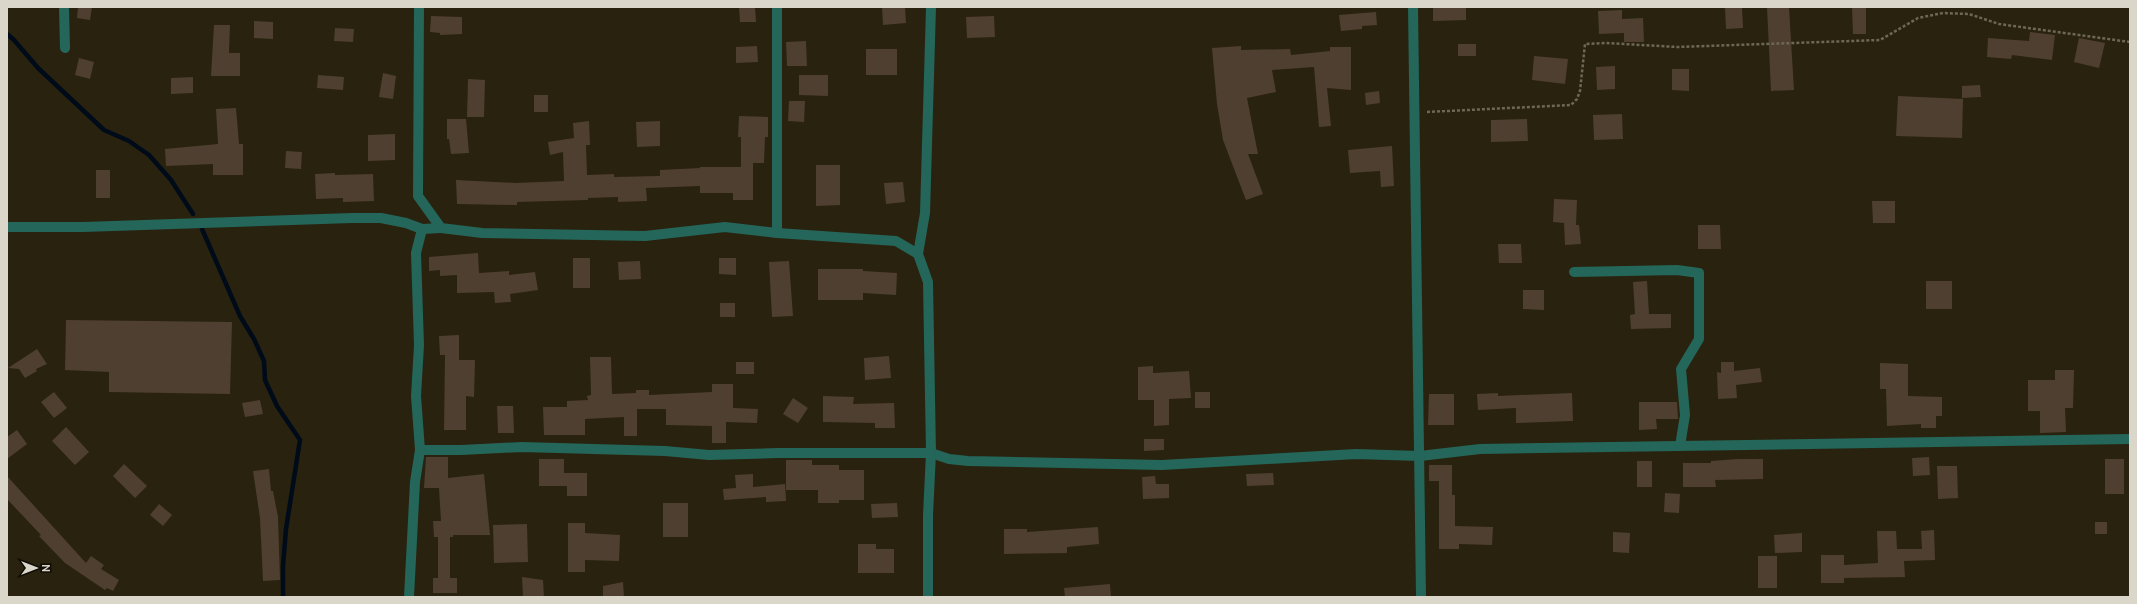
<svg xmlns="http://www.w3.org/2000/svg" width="2137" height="604" font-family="Ubuntu,sans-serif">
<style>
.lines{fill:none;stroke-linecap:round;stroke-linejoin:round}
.stream{stroke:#000b19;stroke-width:4.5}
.building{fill:#4f3f30}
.path{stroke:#6d6756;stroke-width:2.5;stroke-dasharray:3 2;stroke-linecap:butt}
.street{stroke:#246659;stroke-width:10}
</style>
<rect width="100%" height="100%" fill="#29220e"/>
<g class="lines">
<g class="stream">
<polyline points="7,34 14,40 38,68 104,130 129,141 149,155 171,180 193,214"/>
<polyline points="202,229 240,316 254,339 264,361 265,380 277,406 300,440 286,529 283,566 283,597"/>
</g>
</g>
<g class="building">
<polygon points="78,7 92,7 90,20 77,18"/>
<polygon points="739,7 755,7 756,22 740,22"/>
<polygon points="882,7 905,7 906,23 883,25"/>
<polygon points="1433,7 1466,7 1466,20 1433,21"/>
<polygon points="1725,7 1742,7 1743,28 1726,29"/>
<polygon points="1767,7 1789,7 1794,90 1771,91"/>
<polygon points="1852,7 1866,7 1866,34 1853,34"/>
<polygon points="1622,10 1622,19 1643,18 1644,42 1624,42 1624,33 1599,34 1598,11"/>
<polygon points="1376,12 1377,25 1362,26 1362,29 1341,31 1339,15"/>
<polygon points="431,16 462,17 462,34 440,35 440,33 430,32"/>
<polygon points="994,16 995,37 967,38 966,17"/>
<polygon points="254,21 273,22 273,39 254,38"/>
<polygon points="214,25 230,25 229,53 240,53 240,76 211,76"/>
<polygon points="335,28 354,29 353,42 334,41"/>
<polygon points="2030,32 2055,35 2052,60 2012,55 2011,59 1987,57 1988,38 2029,41"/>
<polygon points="2079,38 2105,43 2099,68 2074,62"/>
<polygon points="806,41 807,66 787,66 786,42"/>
<rect x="1458" y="44" width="18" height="12"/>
<polygon points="757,46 758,62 736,63 736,47"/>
<polygon points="1241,46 1241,50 1290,49 1291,55 1330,51 1330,47 1351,47 1351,90 1327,88 1331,126 1319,127 1314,67 1272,70 1276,92 1247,98 1258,154 1248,154 1263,194 1246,200 1223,140 1217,104 1212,48"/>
<rect x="866" y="49" width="31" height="26"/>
<polygon points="1534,56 1568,59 1565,84 1532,80"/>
<polygon points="79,58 94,62 90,79 75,75"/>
<polygon points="1615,66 1615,89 1597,90 1596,67"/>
<polygon points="1672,69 1689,69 1689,91 1672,90"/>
<polygon points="383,73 396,76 393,99 379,97"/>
<polygon points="318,75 344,77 343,90 317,88"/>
<polygon points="799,75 828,75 828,96 799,95"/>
<polygon points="193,77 193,93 171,94 171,78"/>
<polygon points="468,79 485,80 484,117 467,117"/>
<polygon points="1980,85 1981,97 1962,98 1962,86"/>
<polygon points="1379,91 1380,103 1366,105 1365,93"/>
<rect x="534" y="95" width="14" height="17"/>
<polygon points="1898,96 1963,99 1962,138 1896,136"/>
<polygon points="789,101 805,101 804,122 788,121"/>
<polygon points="236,108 239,144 243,144 243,175 213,175 213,164 166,166 165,149 218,144 216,109"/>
<polygon points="1622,114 1623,139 1594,140 1593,115"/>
<polygon points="739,116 768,117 768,137 765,137 764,163 753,163 753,200 733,200 733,193 700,193 700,186 646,188 647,201 618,202 618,197 588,198 588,200 517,202 517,205 457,204 456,180 516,183 564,181 563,152 550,155 548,142 574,138 573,123 589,121 590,145 586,145 587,175 614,174 614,177 660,176 660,170 700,168 700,167 741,167 741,137 738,137"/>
<polygon points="447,119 466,119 469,153 451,154 449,139 447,139"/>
<polygon points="1527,119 1528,141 1491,142 1491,120"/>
<polygon points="660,121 660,146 637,147 636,122"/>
<polygon points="395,134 395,160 368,161 368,135"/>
<polygon points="1392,146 1394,186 1381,187 1380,171 1350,173 1348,150"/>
<polygon points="286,151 302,152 301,169 285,168"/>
<polygon points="816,165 840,165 840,205 816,206"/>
<rect x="96" y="170" width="14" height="28"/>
<polygon points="335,173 335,175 373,174 374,201 343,202 343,198 316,199 315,174"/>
<polygon points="903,182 905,202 886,204 884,183"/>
<polygon points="1554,199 1577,200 1576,225 1579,225 1581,244 1565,245 1564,223 1553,222"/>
<polygon points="1872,201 1895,201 1895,223 1873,223"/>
<polygon points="1698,225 1720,225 1721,249 1698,249"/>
<polygon points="1498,244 1521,244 1522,263 1499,263"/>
<polygon points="478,253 479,273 509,271 509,275 535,272 538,290 510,294 511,302 495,303 494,292 457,293 457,275 440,276 440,270 429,271 429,257"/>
<rect x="573" y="258" width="17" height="30"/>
<polygon points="719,258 736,258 736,275 719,274"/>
<polygon points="640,261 641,279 619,280 618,262"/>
<polygon points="789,261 793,316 772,317 769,262"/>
<polygon points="818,269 863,269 863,271 897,273 896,295 863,293 863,300 818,300"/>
<polygon points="1647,281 1649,314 1671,314 1671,328 1631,329 1630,315 1635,314 1633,282"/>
<rect x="1926" y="281" width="26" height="28"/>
<polygon points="1523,290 1544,290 1544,310 1523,309"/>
<rect x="720" y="303" width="15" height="14"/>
<polygon points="66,320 232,322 230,394 109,392 109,372 65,370"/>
<polygon points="459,335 459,360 475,360 474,397 466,396 466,430 444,430 445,355 440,355 439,336"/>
<polygon points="37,349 47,364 36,369 37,371 25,378 19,369 8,368"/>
<polygon points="889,356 891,378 865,380 864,358"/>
<polygon points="590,357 611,357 612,394 636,393 636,390 649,390 649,395 712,392 712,384 733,384 733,408 758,409 757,423 726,422 726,443 712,443 712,426 666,425 666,409 637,409 637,436 624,436 624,417 585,419 585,435 544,435 543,407 567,407 567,401 588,400 587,396 591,395"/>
<rect x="736" y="362" width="18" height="12"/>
<polygon points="1721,362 1734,362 1734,371 1760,368 1762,382 1736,385 1737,398 1718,399 1717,372 1721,373"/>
<polygon points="1880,363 1908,364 1908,396 1942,397 1942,416 1936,416 1936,428 1921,428 1921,424 1887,426 1886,389 1880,389"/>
<polygon points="1153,366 1153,373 1189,371 1191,398 1169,399 1169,425 1154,426 1154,400 1138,400 1138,367"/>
<polygon points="2055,370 2074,370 2073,408 2065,408 2066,432 2040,433 2040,411 2028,411 2028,380 2055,380"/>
<polygon points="54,392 67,408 54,418 41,402"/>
<rect x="1195" y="392" width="15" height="16"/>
<polygon points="1498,393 1498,396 1572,393 1573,421 1516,423 1516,408 1478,410 1477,394"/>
<polygon points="1429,394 1454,394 1454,425 1428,425"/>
<polygon points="823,396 854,397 853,404 894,403 895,428 875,428 875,423 823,422"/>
<polygon points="793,398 808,408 798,423 783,414"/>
<polygon points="260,400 263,414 245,417 242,403"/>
<polygon points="1639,402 1677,402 1678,419 1656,419 1657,429 1639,430"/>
<polygon points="497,406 513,406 514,433 498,433"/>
<polygon points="66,427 89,452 75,465 52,441"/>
<polygon points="17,430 27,444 7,459 7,437"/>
<polygon points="1144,439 1164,439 1164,450 1144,451"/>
<polygon points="426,457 448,457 448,478 484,474 490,535 453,535 453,537 450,537 450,578 457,578 457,593 433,593 433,578 438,578 438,537 434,537 433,521 441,521 439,488 424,488"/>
<polygon points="1929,457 1930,475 1913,476 1912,458"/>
<polygon points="539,459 564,459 564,473 587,473 587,496 567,496 567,486 539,486"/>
<polygon points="1738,459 1763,459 1763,479 1715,480 1716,487 1683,487 1683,463 1711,463 1711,461"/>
<rect x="2105" y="459" width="19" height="35"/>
<polygon points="786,460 812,460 812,465 839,465 839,470 864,470 864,500 839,500 839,503 818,503 818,490 786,490"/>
<rect x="1637" y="461" width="15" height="26"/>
<polygon points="124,464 147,486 135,498 113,476"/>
<polygon points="1429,465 1452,465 1452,495 1455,495 1455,526 1493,527 1492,545 1459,544 1459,549 1439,549 1439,481 1429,481"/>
<polygon points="1937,466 1957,466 1958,498 1938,499"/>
<polygon points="269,469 271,491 273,491 278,517 280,580 263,581 260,518 253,471"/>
<polygon points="1273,473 1274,485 1247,486 1246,474"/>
<polygon points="753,474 753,487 785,484 786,501 766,502 766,497 724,500 723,489 736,488 735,475"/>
<polygon points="7,476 86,563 91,556 104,565 101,569 119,580 113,591 107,588 105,590 65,563 39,536 41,535 7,499"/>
<polygon points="1155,476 1156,484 1169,484 1169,498 1143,499 1142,477"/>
<polygon points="1665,493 1680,494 1679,513 1664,512"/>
<rect x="663" y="503" width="25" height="34"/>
<polygon points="897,503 898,517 872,518 871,504"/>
<polygon points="159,504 172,515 163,526 150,515"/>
<rect x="2095" y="522" width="12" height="12"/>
<polygon points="568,523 585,523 585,533 620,535 619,561 585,560 585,572 568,572"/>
<polygon points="527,524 528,562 494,563 493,525"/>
<polygon points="1098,527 1099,544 1067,547 1067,553 1004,554 1004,529 1027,529 1027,532"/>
<polygon points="1934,530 1935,560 1904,561 1905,577 1844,578 1844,583 1821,583 1821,555 1844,555 1844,565 1878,563 1877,531 1896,531 1897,549 1922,549 1921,531"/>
<polygon points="1613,532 1630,533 1629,553 1613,552"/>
<polygon points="1802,533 1802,552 1775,553 1774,535"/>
<polygon points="858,544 876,544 876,549 894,549 894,573 858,573"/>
<rect x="1758" y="556" width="19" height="32"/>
<polygon points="522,577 543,580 544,597 523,597"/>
<polygon points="623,582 624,597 603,597 603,586"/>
<polygon points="1110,584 1111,597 1065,597 1064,588"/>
</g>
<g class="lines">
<polyline class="path" points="1427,112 1571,105 1577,99 1580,91 1585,44 1606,43 1677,47 1880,40 1918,18 1943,13 1969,14 1999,24 2130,42"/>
<g class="street">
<polyline points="64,7 65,48"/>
<polyline points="419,7 418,196 441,228 482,233 645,236 725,227 777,233 896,241 918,254 928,282 931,453 949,459 968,461 1162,465 1356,454 1420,456 1480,449 2130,439"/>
<polyline points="1413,7 1421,597"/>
<polyline points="7,227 83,227 352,218 381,218 406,223 422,229 441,228"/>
<polyline points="777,233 777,7"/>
<polyline points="918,254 925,213 931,7"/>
<polyline points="1574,272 1677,270 1699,273 1699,339 1681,369 1685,415 1680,446"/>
<polyline points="420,450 461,450 522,447 665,451 709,455 778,453 931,453 928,515 928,597"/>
<polyline points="409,597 415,482 420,450 416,396 419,345 416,253 422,229"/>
</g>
</g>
<rect width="2137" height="604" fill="none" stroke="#dad6ca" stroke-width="16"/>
<g transform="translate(36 568) rotate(90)" stroke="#0f0c05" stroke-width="3" paint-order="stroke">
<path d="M0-3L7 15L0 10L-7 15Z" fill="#dad6ca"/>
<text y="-6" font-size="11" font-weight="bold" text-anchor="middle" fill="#dad6ca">N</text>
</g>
</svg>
